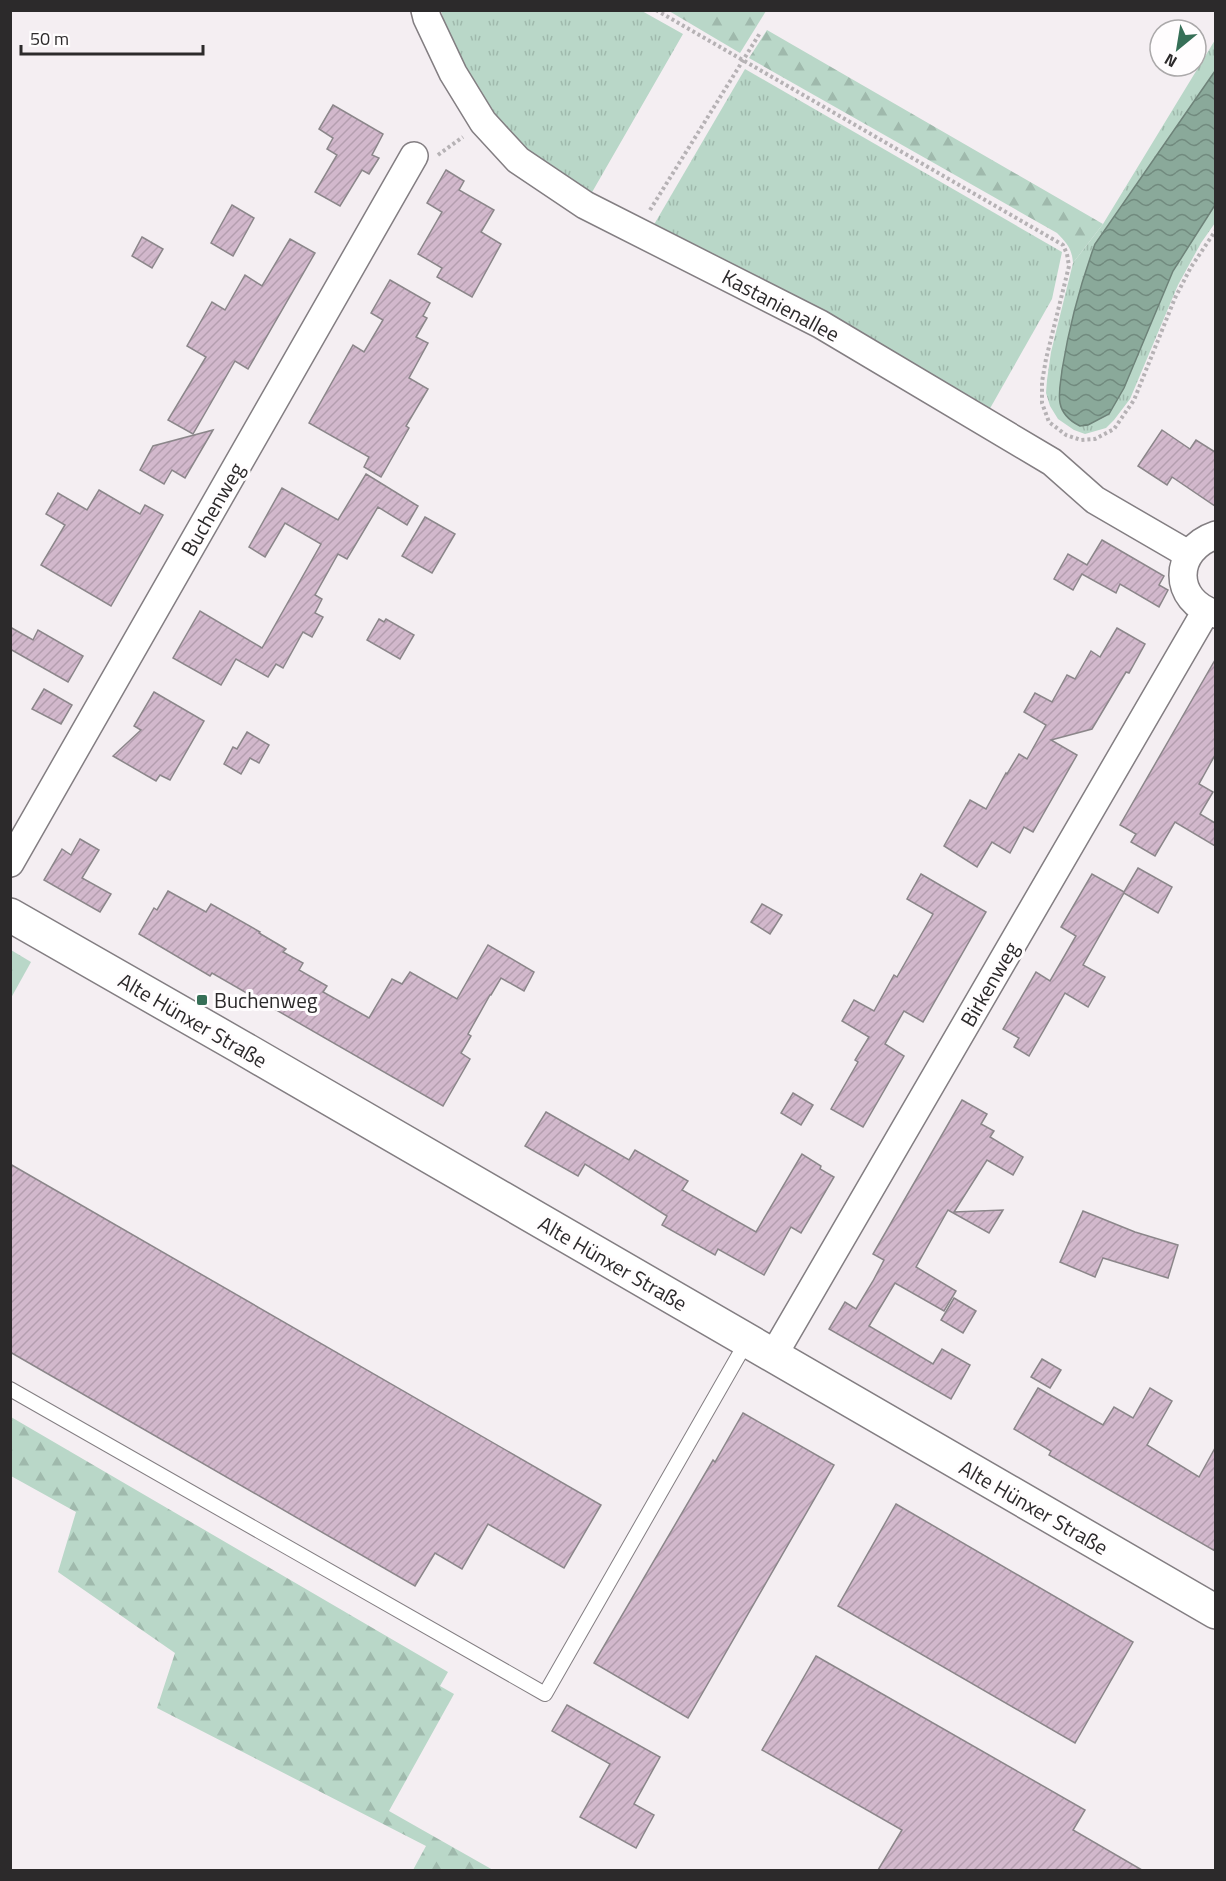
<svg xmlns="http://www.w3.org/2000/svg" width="1226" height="1881" font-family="'Titillium Web',sans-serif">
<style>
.grass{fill:url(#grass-tufts)}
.forest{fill:url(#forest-firs)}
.water{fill:url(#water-waves);stroke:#6e8379;stroke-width:1.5}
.building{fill:url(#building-hatch);stroke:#8b868a;stroke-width:1.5}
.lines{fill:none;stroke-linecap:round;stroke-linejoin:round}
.lane-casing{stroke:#837e82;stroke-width:16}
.street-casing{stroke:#837e82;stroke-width:30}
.secondary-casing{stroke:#837e82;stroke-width:36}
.path{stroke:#b6b2b5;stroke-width:4;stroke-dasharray:3 3;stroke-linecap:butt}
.lane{stroke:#fff;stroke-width:14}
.street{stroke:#fff;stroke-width:27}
.secondary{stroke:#fff;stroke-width:33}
.poi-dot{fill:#366f57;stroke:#fffdfe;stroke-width:2}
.labels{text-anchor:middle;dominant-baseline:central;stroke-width:6;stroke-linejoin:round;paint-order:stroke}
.street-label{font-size:21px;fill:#2c2a2b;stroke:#fffdfe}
.poi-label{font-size:21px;fill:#2c2a2b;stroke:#fffdfe;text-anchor:start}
</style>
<defs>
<pattern id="grass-tufts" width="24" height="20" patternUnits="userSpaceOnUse" patternTransform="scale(1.5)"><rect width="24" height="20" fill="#b9d7c8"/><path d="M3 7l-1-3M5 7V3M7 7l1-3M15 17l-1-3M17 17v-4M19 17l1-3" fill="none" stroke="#9fb9ac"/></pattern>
<pattern id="forest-firs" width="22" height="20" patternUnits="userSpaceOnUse" patternTransform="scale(1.5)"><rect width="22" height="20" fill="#b9d7c8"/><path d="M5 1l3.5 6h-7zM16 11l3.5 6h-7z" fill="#9fb9ac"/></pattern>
<pattern id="water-waves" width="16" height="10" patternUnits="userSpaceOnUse" patternTransform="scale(1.5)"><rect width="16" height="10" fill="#8aa99a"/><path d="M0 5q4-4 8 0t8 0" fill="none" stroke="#718a7e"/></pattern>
<pattern id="building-hatch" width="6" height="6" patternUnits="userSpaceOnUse" patternTransform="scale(1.5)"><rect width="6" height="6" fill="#d2b8cc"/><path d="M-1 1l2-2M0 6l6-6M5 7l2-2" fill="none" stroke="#b49eaf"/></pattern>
</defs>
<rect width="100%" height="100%" fill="#f4eef2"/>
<g class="grass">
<path d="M441,11H642L683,34L591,194C571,180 550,167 531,152C494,122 454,56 441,11Z"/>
<polygon points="1215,40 1215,223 1201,243 1178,285 1130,399 1114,420 1106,428 1085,434 1074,430 1058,419 1050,406 1046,393 1047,380 1051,352 1073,263 1103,224"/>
<polygon points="745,69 1062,252 1052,299 988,412 652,228"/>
</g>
<g class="forest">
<polygon points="669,11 766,11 740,53"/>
<path d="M767,30L1103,224L1073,263C1072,249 1067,243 1057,233L749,58Z"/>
<polygon points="11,950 31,962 11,998"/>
<polygon points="11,1417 448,1672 440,1686 454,1694 389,1811 493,1870 413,1870 426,1846 157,1708 175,1653 58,1572 76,1512 11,1476"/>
</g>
<path class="water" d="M1215,71V205L1173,271L1124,388L1109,414L1088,425L1080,426C1070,421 1062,414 1060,403C1058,392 1061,381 1062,370C1069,327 1080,285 1095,244Z"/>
<g class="building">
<polygon points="333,105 383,134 372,155 379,158 369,174 362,170 340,206 315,192 337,155 327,149 333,138 319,129"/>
<polygon points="446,170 464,181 459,190 494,210 481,232 501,244 472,297 437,277 442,268 418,254 442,212 427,203"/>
<polygon points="232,205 254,218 233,256 211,243"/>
<polygon points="142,237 163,249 152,268 132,256"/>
<polygon points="290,239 315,253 248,369 235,361 193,434 168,420 206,357 187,346 212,302 225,310 245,275 262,286"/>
<polygon points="390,280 430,303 423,316 427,318 416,337 428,343 409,378 428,389 406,426 409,428 381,477 364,467 369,457 309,423 353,345 364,352 383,320 371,313"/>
<polygon points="213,430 185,478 172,470 164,484 140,470 153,446"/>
<polygon points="1162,430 1190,449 1196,440 1215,452 1215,506 1172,477 1167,485 1138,466"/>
<polygon points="366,474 418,506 407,525 378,507 347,559 338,554 315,595 322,599 315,613 323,617 312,637 303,632 283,668 276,664 268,677 236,659 221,685 173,658 200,611 262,648 321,544 285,523 265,557 249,547 282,488 338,520"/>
<polygon points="99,490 140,514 145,505 163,515 111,606 41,565 65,525 46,514 58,493 87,510"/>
<polygon points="425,517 455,534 432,573 402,556"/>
<polygon points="1102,540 1164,576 1159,585 1168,590 1159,607 1120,584 1116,593 1082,574 1073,590 1054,579 1068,554 1087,565"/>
<polygon points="379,619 384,622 386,619 414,635 400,659 367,640"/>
<polygon points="10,627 33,640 38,630 83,656 68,682 10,649"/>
<polygon points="1117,628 1145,644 1129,673 1126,672 1092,729 1051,740 1077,755 1033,832 1024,827 1010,853 992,842 977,867 944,846 970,800 986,809 1006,773 1007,774 1019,754 1027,759 1046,725 1024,712 1035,693 1052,702 1067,675 1075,679 1091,651 1100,657"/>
<polygon points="1215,660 1215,755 1199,784 1213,792 1200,814 1215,823 1215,846 1175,822 1155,856 1131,842 1136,834 1120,825"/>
<polygon points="44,689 72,705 61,724 32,709"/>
<polygon points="154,692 204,721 170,780 160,775 156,781 113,756 141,730 134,726"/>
<polygon points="247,732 269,745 259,763 250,758 241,774 224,764 233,747 237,749"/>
<polygon points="80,839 99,850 82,878 111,894 100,912 44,880 62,849 71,855"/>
<polygon points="1138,868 1172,887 1158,913 1124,893 1083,965 1105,977 1088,1007 1065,993 1029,1056 1014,1047 1019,1038 1003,1029 1036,972 1050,981 1076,936 1061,927 1092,874 1124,892"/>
<polygon points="921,874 986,912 923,1022 904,1011 885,1044 904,1056 863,1127 831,1109 858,1062 855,1060 869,1037 842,1021 854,1000 874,1011 894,975 897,977 933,914 907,899"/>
<polygon points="168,891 206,912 211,904 260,932 259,933 286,949 283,952 303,963 299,970 327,986 323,992 369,1018 392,979 402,984 410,972 457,999 488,945 534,972 524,991 501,978 491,995 490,995 468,1034 471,1036 461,1053 470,1059 443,1106 212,973 210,976 139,934 154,908 157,910"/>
<polygon points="762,904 782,915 770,934 751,922"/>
<polygon points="793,1093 813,1105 801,1125 781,1113"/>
<polygon points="962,1100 987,1114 981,1124 994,1131 990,1137 1023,1157 1013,1175 987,1160 954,1212 1003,1210 989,1233 948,1210 916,1267 956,1291 944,1311 895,1283 869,1326 933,1364 942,1349 970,1365 951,1399 829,1329 845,1302 856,1309 873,1281 884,1260 873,1254"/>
<polygon points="546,1112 629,1160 635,1150 688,1181 682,1190 756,1232 802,1154 821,1166 820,1169 834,1177 801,1233 791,1227 764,1275 718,1249 715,1255 662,1225 667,1216 585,1164 578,1176 525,1146"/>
<polygon points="10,1164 601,1505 564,1568 488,1524 462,1569 435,1553 415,1586 10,1352"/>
<polygon points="1083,1211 1135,1232 1178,1245 1168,1278 1103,1258 1095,1277 1060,1262"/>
<polygon points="954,1298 976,1311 963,1333 941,1320"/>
<polygon points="1042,1359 1061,1370 1050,1388 1031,1377"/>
<polygon points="1038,1388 1103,1425 1114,1407 1133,1418 1150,1388 1172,1401 1147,1445 1199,1477 1215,1448 1215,1551 1049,1455 1051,1451 1014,1429"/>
<polygon points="743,1413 834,1465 688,1718 594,1663 713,1460 715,1462"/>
<polygon points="896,1504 1133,1642 1075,1743 838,1606"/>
<polygon points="816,1656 1085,1810 1073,1830 1142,1870 878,1870 902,1830 762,1750"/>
<polygon points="567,1705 660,1757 634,1804 654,1815 636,1848 580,1817 610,1764 552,1731"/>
</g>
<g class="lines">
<g class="lane-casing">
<polyline id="lane" points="10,1389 545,1694 747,1341"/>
</g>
<g class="street-casing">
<g id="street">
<polyline points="425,10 427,18 453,73 483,122 518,160 585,205 820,324 1052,462 1095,500 1188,554"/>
<path d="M1216,535C1172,550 1172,601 1216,614"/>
<polyline points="10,863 414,156"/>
<polyline points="773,1356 1206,611"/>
</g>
</g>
<g class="secondary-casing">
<polyline id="secondary" points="10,915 239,1046 1216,1612"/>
</g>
<g class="path">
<polyline points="656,10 1063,245 1067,254 1069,266 1046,359 1042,382 1042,403 1049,422 1066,435 1081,440 1095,439 1114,429 1134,400 1175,298 1191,267 1216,230"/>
<polyline points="438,155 463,137"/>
<polyline points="650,210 760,33"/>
</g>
<use href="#lane" class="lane"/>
<use href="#street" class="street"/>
<use href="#secondary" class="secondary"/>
</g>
<rect class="poi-dot" x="196" y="994" width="12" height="12" rx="3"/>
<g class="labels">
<g class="street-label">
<text transform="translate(781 305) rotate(28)">Kastanienallee</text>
<text transform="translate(212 509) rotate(-60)">Buchenweg</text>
<text transform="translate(989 984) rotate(-60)">Birkenweg</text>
<text transform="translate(193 1020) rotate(30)">Alte Hünxer Straße</text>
<text transform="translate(613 1263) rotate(30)">Alte Hünxer Straße</text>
<text transform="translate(1034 1507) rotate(30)">Alte Hünxer Straße</text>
</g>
<g class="poi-label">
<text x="214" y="1000">Buchenweg</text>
</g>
</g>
<rect width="1226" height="1881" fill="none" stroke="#2c2a2b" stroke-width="24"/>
<g transform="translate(1178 48) rotate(210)"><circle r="28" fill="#fffdfe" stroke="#aba9aa" stroke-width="1.5"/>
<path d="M0-4.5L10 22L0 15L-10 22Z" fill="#366f57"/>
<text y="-9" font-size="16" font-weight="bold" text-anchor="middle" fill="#2c2a2b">N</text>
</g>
<path d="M21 45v9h182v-9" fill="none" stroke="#2c2a2b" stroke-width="3"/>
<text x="30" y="45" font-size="18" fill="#2c2a2b" stroke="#fffdfe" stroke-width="4.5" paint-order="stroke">50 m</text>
</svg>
